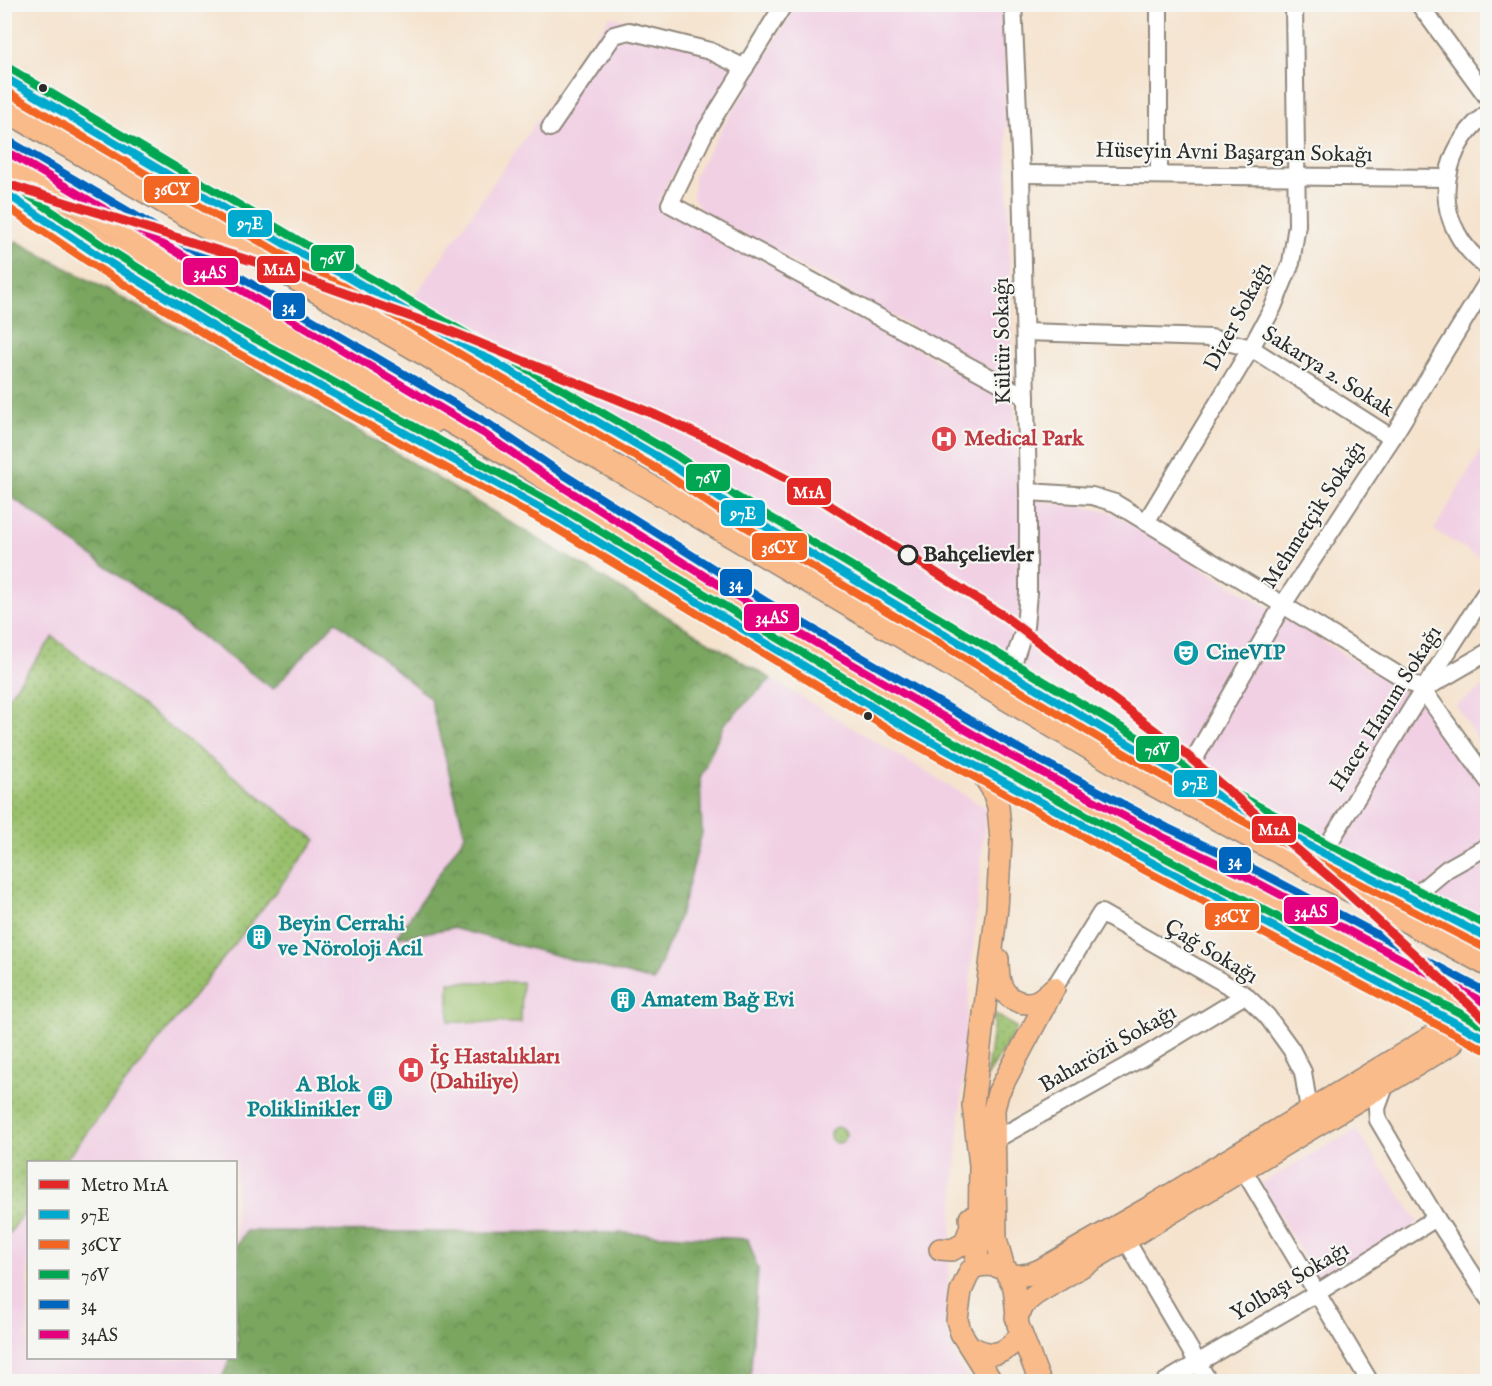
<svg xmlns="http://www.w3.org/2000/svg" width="1492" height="1386" font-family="'IM FELL English',serif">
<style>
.built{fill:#f1d0e4}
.grass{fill:url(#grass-dots);stroke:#62764c;stroke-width:1.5}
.forest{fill:url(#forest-crowns);stroke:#526846;stroke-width:1.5}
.pitch{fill:#99c06c;stroke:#62764c;stroke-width:1.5}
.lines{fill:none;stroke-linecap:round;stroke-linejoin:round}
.minor-casing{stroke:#90877c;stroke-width:20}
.major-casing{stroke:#90877c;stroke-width:24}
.highway-casing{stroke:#90877c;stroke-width:27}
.minor{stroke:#fff;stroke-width:16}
.major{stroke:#fabb8b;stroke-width:21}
.highway{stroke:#fabb8b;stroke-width:24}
.bus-1-casing{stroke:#f6f6f2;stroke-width:12}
.bus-2-casing{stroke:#f6f6f2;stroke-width:12}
.bus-3-casing{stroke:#f6f6f2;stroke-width:12}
.bus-4-casing{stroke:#f6f6f2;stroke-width:12}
.bus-5-casing{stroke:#f6f6f2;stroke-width:12}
.bus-1{stroke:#00a9ce;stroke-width:8}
.bus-2{stroke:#f26522;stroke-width:8}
.bus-3{stroke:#00a651;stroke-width:8}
.bus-4{stroke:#0065bd;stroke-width:8}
.bus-5{stroke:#e5007d;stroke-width:8}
.metro-1-casing{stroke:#f6f6f2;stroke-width:14}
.metro-1{stroke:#e32726;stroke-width:9}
.bus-dot{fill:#2b2b2b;stroke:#f6f6f2;stroke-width:2}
.stop-dot{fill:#f6f6f2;stroke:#2b2b2b;stroke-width:3}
.labels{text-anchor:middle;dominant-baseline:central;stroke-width:4.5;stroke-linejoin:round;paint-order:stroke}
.street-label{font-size:22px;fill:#2b2b2b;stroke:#f6f6f2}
.health-label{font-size:22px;font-weight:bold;fill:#be3a42;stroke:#f6f6f2;text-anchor:start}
.stop-label{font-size:22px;font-weight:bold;fill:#2b2b2b;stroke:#f6f6f2;text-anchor:start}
.culture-label{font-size:22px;font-weight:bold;fill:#0d838f;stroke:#f6f6f2;text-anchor:start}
.line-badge{stroke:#f6f6f2;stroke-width:2}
.badge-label{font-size:16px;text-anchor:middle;font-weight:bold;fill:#fff}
</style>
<defs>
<pattern id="grass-dots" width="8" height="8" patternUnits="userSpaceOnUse" patternTransform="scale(1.5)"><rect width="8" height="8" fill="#99c06c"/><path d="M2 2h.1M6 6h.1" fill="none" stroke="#7d9c59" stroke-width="1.8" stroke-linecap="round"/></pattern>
<pattern id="forest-crowns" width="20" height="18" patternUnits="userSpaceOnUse" patternTransform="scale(1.5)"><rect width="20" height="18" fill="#7aa660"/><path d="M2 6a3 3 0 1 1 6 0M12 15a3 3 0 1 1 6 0" fill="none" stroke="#64874f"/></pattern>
</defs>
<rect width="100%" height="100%" fill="#f6f6f2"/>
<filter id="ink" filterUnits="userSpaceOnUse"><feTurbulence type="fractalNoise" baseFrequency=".0167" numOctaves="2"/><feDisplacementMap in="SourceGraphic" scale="12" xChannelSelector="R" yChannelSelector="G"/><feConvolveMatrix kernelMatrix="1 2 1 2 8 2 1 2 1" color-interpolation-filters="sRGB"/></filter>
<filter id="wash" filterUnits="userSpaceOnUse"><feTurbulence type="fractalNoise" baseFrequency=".008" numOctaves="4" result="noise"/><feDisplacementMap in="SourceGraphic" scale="24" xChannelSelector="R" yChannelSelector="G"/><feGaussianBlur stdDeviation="1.35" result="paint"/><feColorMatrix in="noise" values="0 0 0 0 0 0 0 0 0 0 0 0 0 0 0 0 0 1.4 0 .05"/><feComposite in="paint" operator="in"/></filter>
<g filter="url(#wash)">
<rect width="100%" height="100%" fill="#f5e3ce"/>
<g class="built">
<polygon points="796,5 1003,5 1013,381 704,214 693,197 694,176"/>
<polygon points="610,16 742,55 658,201 1014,404 1019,497 1109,511 1422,702 1487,792 1487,929 1030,673 410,303"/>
<polygon points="16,241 269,377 986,808 967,1017 945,1322 957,1362 969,1381 750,1381 758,1269 748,1239 621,1233 246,1231 236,1246 236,1162 28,1162 28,1358 230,1358 221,1381 5,1382 4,258"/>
<polygon points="1484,446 1488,448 1487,562 1434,530"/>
<polygon points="1487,685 1487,755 1456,705"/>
<polygon points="1356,1130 1419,1223 1319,1284 1261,1183"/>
</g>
<g class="grass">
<polygon points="53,637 316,840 64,1162 28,1162 28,1208 5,1239 5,701"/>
<polygon points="995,1014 1017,1028 986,1078"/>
<circle cx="838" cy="1135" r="8"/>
</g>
<g class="forest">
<polygon points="16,241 269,377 771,679 724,724 700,778 702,833 682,909 654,981 452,928 396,938 465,835 430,698 336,621 273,689 5,492 4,258"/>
<polygon points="246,1231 621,1233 748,1239 758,1269 750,1381 221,1381 230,1358 236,1358 236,1344 238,1338 236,1334 236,1246"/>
</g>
<polygon class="pitch" points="449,982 522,982 521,1023 449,1022"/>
</g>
<g filter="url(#ink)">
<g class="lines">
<g class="minor-casing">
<g id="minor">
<polyline points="784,4 706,130 670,204 1026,397"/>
<polyline points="1419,4 1488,98"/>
<path d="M1488,113C1451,139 1434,192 1457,233C1464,247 1475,258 1488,268"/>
<polyline points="550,128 614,35 629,31 710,51 745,68"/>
<polyline points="1021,174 1447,178"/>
<polyline points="1159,175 1159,4"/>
<polyline points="1025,332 1211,338 1251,348 1392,438"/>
<polyline points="1028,492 1092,496 1115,503 1423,690 1488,781"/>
<polyline points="1146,522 1251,348 1273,307 1291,263 1297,225 1294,4"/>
<polyline points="1010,673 1025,627 1028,593 1028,492 1021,174 1013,4"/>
<polyline points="1426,688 1488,652"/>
<polyline points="1184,777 1282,606 1392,438 1488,281"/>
<polyline points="1323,853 1423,690 1488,589"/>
<polyline points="1411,899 1447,869 1488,846"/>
<polyline points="1054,988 1101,913 1245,995 1267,1016 1291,1049 1303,1072 1309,1110"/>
<polyline points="1385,1086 1377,1108 1378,1120 1436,1218 1488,1298"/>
<polyline points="993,1141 1143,1057 1245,995"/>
<polyline points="1243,1169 1370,1382"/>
<polyline points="1126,1240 1209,1382"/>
<polyline points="1165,1382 1317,1293 1436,1218"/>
</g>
</g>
<g class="major-casing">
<g id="major">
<polyline points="4,77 146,162 319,263"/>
<polyline points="107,261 227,335 557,517 912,731 1138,855 1488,1040"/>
<polyline points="466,345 586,414 672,465 731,506 916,618 1184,777 1323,853 1488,938"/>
<polyline points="978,767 992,789 998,806 1001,841 997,908 973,1105 980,1165 979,1243 975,1267 970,1271 961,1291 957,1320 961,1333 992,1382"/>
<path d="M998,959C998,969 998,979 1002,987C1008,1001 1026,1007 1039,1000C1044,997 1049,992 1054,988"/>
<polyline points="940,1249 952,1250 965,1243 971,1226 970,1218"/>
<path d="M975,1267C992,1263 1001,1266 1015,1276L1030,1274L1040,1270L1155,1204L1439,1032"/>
<polyline points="1016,1317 1026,1302 1036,1294 1452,1044"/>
<path d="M971,1347C995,1359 1004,1354 1021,1335"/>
<polyline points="1040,1382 1018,1325 1014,1287 1004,1268 996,1239 994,1109 998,1093 1054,988"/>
</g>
</g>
<g class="highway-casing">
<g id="highway">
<polyline points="4,78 8,80"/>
<polyline points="4,108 428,355 562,437 666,496 1130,771 1488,964"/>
<polyline points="4,160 518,460 833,658 1021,765 1153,837 1488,1014"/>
<polyline points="4,192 46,213 377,401 399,411 433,421"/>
<polyline points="303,255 350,288 371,299 605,444"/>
</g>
</g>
<use href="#minor" class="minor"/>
<use href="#major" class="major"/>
<use href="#highway" class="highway"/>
<g class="bus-1-casing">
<g id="bus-1">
<polyline points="4,77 303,255 348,277 672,465 731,506 1184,777 1323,853 1488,938"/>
<polyline points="4,192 102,258 227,335 557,517 912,731 1138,855 1488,1040"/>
</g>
</g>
<g class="bus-2-casing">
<g id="bus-2">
<polyline points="4,90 298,264 343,286 666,474 726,515 1179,786 1318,862 1483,947"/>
<polyline points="4,205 96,267 221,344 552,526 907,740 1133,864 1483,1049"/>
</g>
</g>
<g class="bus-3-casing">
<g id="bus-3">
<polyline points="9,68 308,246 353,268 677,456 737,497 1189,768 1328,844 1488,926"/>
<polyline points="10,183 108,249 232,326 562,508 917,722 1143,846 1488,1028"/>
</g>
</g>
<g class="bus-4-casing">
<polyline id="bus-4" points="4,138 489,424 561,473 765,601 1016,747 1168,828 1252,868 1488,993"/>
</g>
<g class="bus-5-casing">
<polyline id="bus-5" points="4,150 483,433 555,482 759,610 1011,756 1163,837 1247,877 1483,1002"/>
</g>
<use href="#bus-1" class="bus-1"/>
<use href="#bus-2" class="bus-2"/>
<use href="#bus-3" class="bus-3"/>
<use href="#bus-4" class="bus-4"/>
<use href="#bus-5" class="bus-5"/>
<g class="metro-1-casing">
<polyline id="metro-1" points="4,183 280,270 445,329 656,415 730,449 798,485 1004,616 1182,751 1341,887 1488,1022"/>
</g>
<use href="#metro-1" class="metro-1"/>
</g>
</g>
<defs>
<g id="hospital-disc" transform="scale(1.35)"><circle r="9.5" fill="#e0444e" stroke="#f6f6f2"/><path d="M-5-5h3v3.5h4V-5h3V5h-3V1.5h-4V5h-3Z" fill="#fff"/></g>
<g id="theatre-disc" transform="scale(1.35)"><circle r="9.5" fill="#0f9aa8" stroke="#f6f6f2"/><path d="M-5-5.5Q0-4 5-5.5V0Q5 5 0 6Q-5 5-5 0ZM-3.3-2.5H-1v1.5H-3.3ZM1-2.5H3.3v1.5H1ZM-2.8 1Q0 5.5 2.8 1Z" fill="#fff"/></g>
<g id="building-disc" transform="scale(1.35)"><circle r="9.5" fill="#0f9aa8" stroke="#f6f6f2"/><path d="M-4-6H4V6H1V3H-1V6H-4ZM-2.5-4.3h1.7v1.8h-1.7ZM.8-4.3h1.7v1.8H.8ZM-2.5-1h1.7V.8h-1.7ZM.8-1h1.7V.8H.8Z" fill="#fff"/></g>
</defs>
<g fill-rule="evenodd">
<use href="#hospital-disc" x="944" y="439"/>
<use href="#theatre-disc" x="1186" y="653"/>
<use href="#building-disc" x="259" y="937"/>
<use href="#building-disc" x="623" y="1000"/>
<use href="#hospital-disc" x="411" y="1070"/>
<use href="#building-disc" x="380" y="1098"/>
</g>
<g class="bus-dot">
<circle cx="43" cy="88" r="5"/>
<circle cx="868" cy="716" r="5"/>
</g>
<circle class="stop-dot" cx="908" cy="555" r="9"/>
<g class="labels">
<g class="street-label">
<text transform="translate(1234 153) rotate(1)">Hüseyin Avni Başargan Sokağı</text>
<text transform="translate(1238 317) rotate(-62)">Dizer Sokağı</text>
<text transform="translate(1003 341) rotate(-91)">Kültür Sokağı</text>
<text transform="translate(1328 372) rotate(32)">Sakarya 2. Sokak</text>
<text transform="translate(1314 515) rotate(-57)">Mehmetçik Sokağı</text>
<text transform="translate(1386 709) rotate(-58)">Hacer Hanım Sokağı</text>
<text transform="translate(1211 952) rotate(31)">Çağ Sokağı</text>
<text transform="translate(1108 1049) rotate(-30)">Baharözü Sokağı</text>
<text transform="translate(1290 1282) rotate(-31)">Yolbaşı Sokağı</text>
</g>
<g class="health-label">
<text x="964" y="439">Medical Park</text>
<text x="430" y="1057">İç Hastalıkları<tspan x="430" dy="25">(Dahiliye)</tspan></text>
</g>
<g class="stop-label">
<text x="923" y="555">Bahçelievler</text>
</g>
<g class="culture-label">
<text x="1206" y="653">CineVIP</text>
<text x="278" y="924">Beyin Cerrahi<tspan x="278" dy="25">ve Nöroloji Acil</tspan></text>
<text x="642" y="1000">Amatem Bağ Evi</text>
<text x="360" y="1085" text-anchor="end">A Blok<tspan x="360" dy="25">Poliklinikler</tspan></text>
</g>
</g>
<g class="line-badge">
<rect x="143" y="175" width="57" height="29" rx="6" fill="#f26522"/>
<rect x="227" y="209" width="46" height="29" rx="6" fill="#00a9ce"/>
<rect x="310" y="244" width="45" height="28" rx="6" fill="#00a651"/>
<rect x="256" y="255" width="45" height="29" rx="6" fill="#e32726"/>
<rect x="182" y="257" width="57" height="29" rx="6" fill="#e5007d"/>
<rect x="272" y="292" width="34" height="28" rx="6" fill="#0065bd"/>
<rect x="685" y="463" width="46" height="29" rx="6" fill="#00a651"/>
<rect x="786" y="477" width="46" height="29" rx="6" fill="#e32726"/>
<rect x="720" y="499" width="46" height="28" rx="6" fill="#00a9ce"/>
<rect x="751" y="532" width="57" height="29" rx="6" fill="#f26522"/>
<rect x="719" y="568" width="34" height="29" rx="6" fill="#0065bd"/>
<rect x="743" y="603" width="57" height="29" rx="6" fill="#e5007d"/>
<rect x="1135" y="735" width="45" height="28" rx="6" fill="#00a651"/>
<rect x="1173" y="769" width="45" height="29" rx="6" fill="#00a9ce"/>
<rect x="1251" y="815" width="46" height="29" rx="6" fill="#e32726"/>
<rect x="1218" y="846" width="34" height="28" rx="6" fill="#0065bd"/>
<rect x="1283" y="896" width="56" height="29" rx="6" fill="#e5007d"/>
<rect x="1204" y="902" width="56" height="29" rx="6" fill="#f26522"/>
</g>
<g class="badge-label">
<text x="172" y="195">36CY</text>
<text x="250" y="229">97E</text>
<text x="332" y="264">76V</text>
<text x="279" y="275">M1A</text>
<text x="210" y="278">34AS</text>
<text x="289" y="312">34</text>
<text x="708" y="483">76V</text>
<text x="809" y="498">M1A</text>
<text x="743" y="519">97E</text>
<text x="779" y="553">36CY</text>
<text x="736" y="589">34</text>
<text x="772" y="623">34AS</text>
<text x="1157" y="755">76V</text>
<text x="1195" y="789">97E</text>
<text x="1274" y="835">M1A</text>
<text x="1235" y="866">34</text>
<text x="1311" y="917">34AS</text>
<text x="1232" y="922">36CY</text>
</g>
<rect width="1492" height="1386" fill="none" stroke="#f6f6f2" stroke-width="24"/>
<rect x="27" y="1161" width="210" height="198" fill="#f6f6f2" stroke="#a5a5a2" stroke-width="1.5"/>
<rect x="39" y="1180" width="30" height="9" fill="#e32726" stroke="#a5a5a2" stroke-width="1.5"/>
<text x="81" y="1191" font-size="18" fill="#2b2b2b">Metro M1A</text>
<rect x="39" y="1210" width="30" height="9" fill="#00a9ce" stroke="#a5a5a2" stroke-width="1.5"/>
<text x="81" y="1221" font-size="18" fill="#2b2b2b">97E</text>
<rect x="39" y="1240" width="30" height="9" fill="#f26522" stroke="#a5a5a2" stroke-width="1.5"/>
<text x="81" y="1251" font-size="18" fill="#2b2b2b">36CY</text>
<rect x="39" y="1270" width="30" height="9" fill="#00a651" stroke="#a5a5a2" stroke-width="1.5"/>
<text x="81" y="1281" font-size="18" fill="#2b2b2b">76V</text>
<rect x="39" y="1300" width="30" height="9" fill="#0065bd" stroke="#a5a5a2" stroke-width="1.5"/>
<text x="81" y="1311" font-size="18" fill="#2b2b2b">34</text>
<rect x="39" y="1330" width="30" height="9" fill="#e5007d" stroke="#a5a5a2" stroke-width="1.5"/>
<text x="81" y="1341" font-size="18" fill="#2b2b2b">34AS</text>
</svg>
